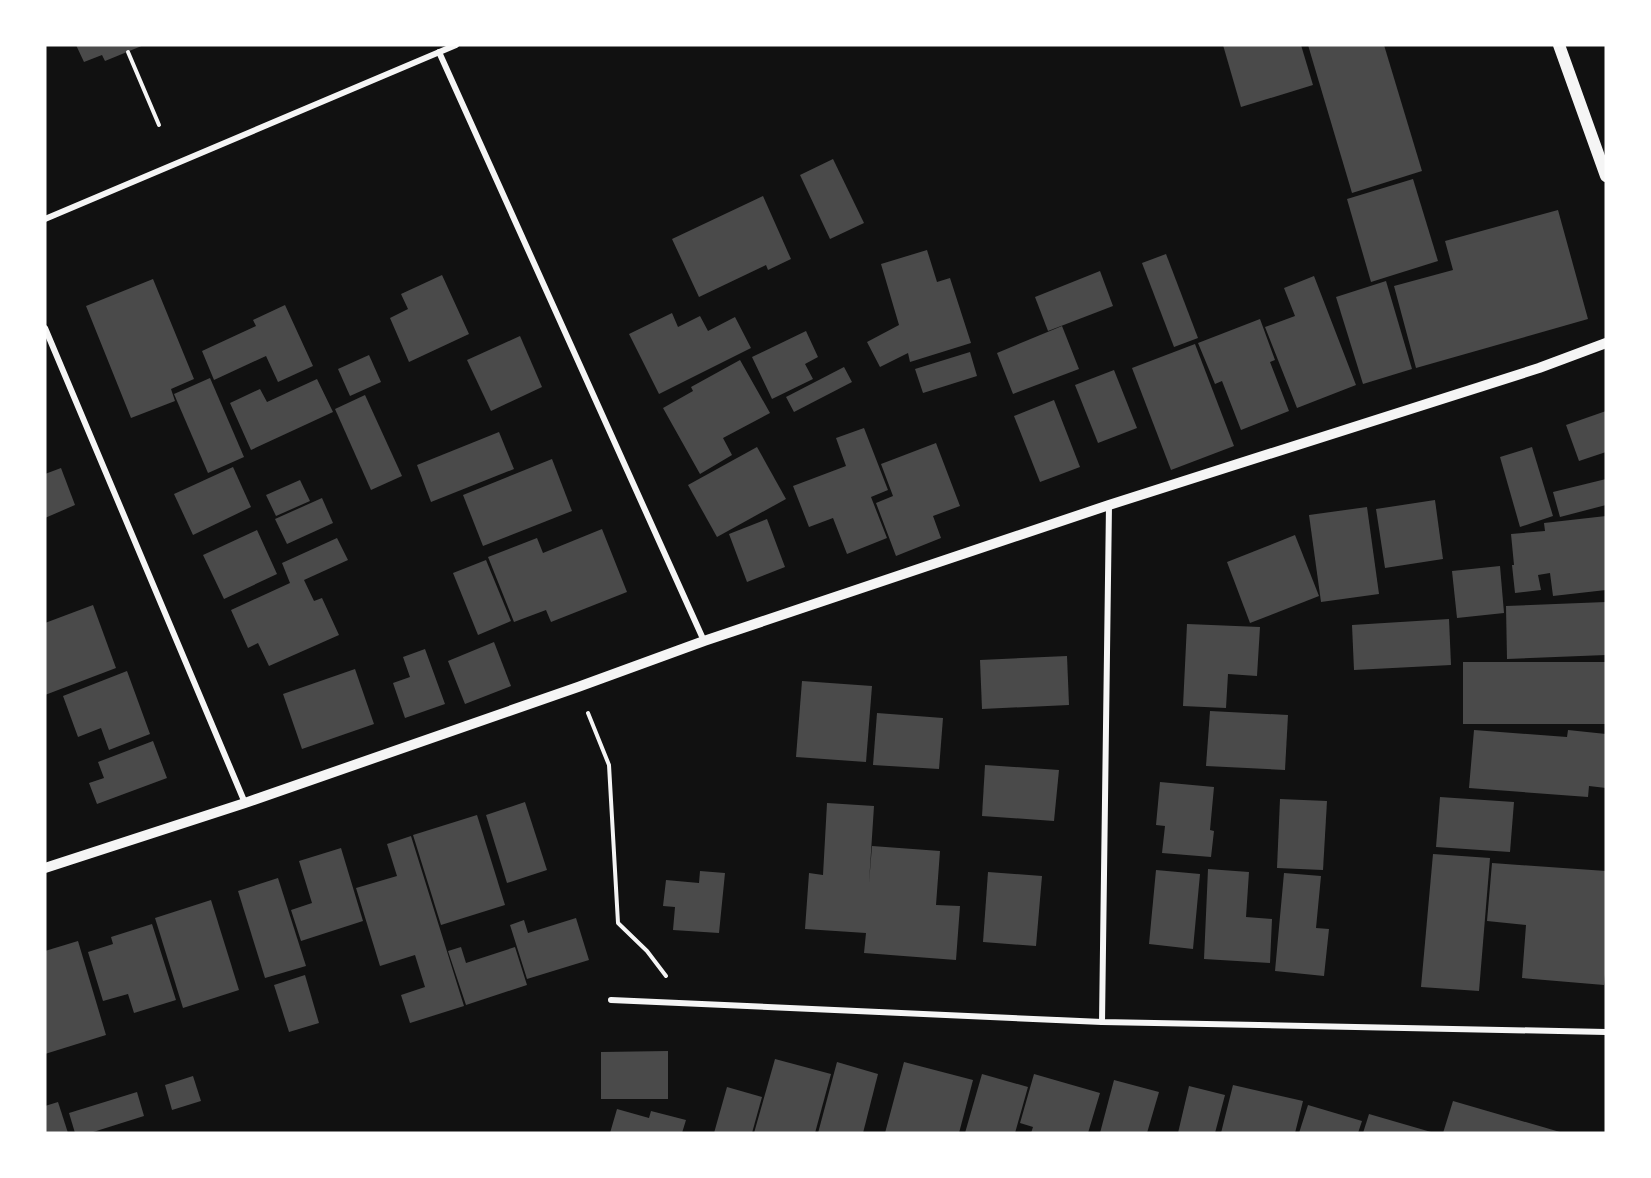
<svg xmlns="http://www.w3.org/2000/svg" width="1651" height="1178" font-family="'DejaVu Sans',sans-serif">
<style>
.building{fill:#4a4a4a}
.lines{fill:none;stroke-linecap:round;stroke-linejoin:round}
.path{stroke:#f5f5f5;stroke-width:4}
.minor{stroke:#f5f5f5;stroke-width:6}
.tertiary{stroke:#f5f5f5;stroke-width:10}
.secondary{stroke:#f5f5f5;stroke-width:12}
</style>
<rect width="100%" height="100%" fill="#111"/>
<g class="building">
<polygon points="76,45 144,45 105,61 102,55 84,62"/>
<polygon points="1223,45 1301,45 1313,85 1241,107"/>
<polygon points="1308,45 1384,45 1422,171 1352,193"/>
<polygon points="833,159 864,223 830,239 800,175"/>
<polygon points="1413,179 1438,261 1371,282 1347,199"/>
<polygon points="763,196 791,259 768,270 766,265 699,297 672,239"/>
<polygon points="1558,210 1588,319 1416,368 1394,286 1453,270 1445,241"/>
<polygon points="927,250 937,282 950,278 971,343 910,362 908,353 880,367 867,342 899,325 881,264"/>
<polygon points="1166,254 1198,338 1174,347 1142,263"/>
<polygon points="1100,271 1113,306 1048,331 1035,297"/>
<polygon points="442,275 469,334 409,362 390,318 408,309 401,294"/>
<polygon points="1314,276 1356,385 1297,408 1265,327 1295,316 1284,288"/>
<polygon points="153,279 194,379 171,389 175,401 131,418 86,306"/>
<polygon points="1386,281 1412,369 1363,384 1336,297"/>
<polygon points="285,305 313,366 278,382 266,356 214,380 202,351 256,326 253,320"/>
<polygon points="672,313 678,327 700,316 708,331 735,317 751,348 659,394 629,334"/>
<polygon points="1260,319 1275,360 1270,362 1289,411 1241,430 1222,381 1215,384 1198,343"/>
<polygon points="1062,326 1079,369 1013,394 997,353"/>
<polygon points="806,331 818,357 805,364 813,379 772,399 752,357"/>
<polygon points="520,336 542,387 491,411 467,360"/>
<polygon points="1195,344 1234,446 1171,470 1132,368"/>
<polygon points="970,352 977,376 923,393 915,369"/>
<polygon points="369,355 381,382 350,396 338,369"/>
<polygon points="740,360 770,413 723,438 732,455 700,474 663,408 693,391 691,387"/>
<polygon points="844,367 852,382 794,412 786,397"/>
<polygon points="1114,370 1137,428 1098,443 1075,385"/>
<polygon points="210,378 244,457 208,473 174,394"/>
<polygon points="317,379 333,412 251,450 230,403 260,389 267,402"/>
<polygon points="365,395 402,476 371,490 335,409"/>
<polygon points="1054,400 1080,467 1040,482 1014,416"/>
<polygon points="1606,411 1606,452 1579,461 1566,425"/>
<polygon points="864,428 888,490 871,497 887,538 847,554 833,518 809,527 793,486 846,466 836,438"/>
<polygon points="499,432 514,469 431,502 417,465"/>
<polygon points="936,443 960,506 933,516 941,538 896,556 876,503 893,496 881,464"/>
<polygon points="757,447 786,499 717,537 688,485"/>
<polygon points="1532,447 1553,516 1520,527 1500,457"/>
<polygon points="552,459 572,511 483,546 463,495"/>
<polygon points="233,467 251,507 193,535 174,494"/>
<polygon points="61,468 75,505 45,518 45,474"/>
<polygon points="1606,479 1606,505 1560,517 1553,492"/>
<polygon points="300,480 310,501 276,516 266,495"/>
<polygon points="322,498 333,523 287,544 275,519"/>
<polygon points="1435,500 1443,559 1385,568 1376,509"/>
<polygon points="1367,507 1379,594 1321,602 1309,515"/>
<polygon points="1606,516 1606,590 1553,596 1550,573 1538,575 1541,590 1515,593 1512,565 1514,565 1511,534 1545,531 1544,523"/>
<polygon points="767,519 785,567 747,582 729,534"/>
<polygon points="602,529 627,592 551,622 546,610 514,622 488,557 537,538 543,553"/>
<polygon points="257,530 277,574 224,599 203,555"/>
<polygon points="1295,535 1319,596 1250,623 1227,562"/>
<polygon points="337,538 348,560 304,580 314,601 322,598 339,635 269,666 258,643 248,648 231,610 290,583 282,563"/>
<polygon points="486,560 511,621 478,635 453,573"/>
<polygon points="1500,566 1504,613 1457,618 1452,571"/>
<polygon points="1606,602 1606,655 1507,659 1506,606"/>
<polygon points="93,605 116,668 45,695 45,623"/>
<polygon points="1449,619 1451,665 1354,670 1352,625"/>
<polygon points="1187,624 1260,627 1257,676 1228,674 1226,708 1183,706"/>
<polygon points="494,642 511,686 465,704 448,661"/>
<polygon points="425,649 445,704 405,718 393,683 410,677 403,657"/>
<polygon points="1067,656 1069,705 982,709 980,660"/>
<rect x="1463" y="662" width="143" height="62"/>
<polygon points="355,669 374,724 302,749 283,694"/>
<polygon points="127,671 150,734 109,750 101,728 78,737 63,696"/>
<polygon points="802,681 872,686 866,762 796,757"/>
<polygon points="1210,711 1288,715 1285,770 1206,766"/>
<polygon points="877,713 943,718 939,769 873,765"/>
<polygon points="1474,730 1567,737 1568,730 1606,734 1606,788 1589,786 1588,797 1469,788"/>
<polygon points="153,741 167,778 97,804 89,783 104,778 98,762"/>
<polygon points="985,765 1059,770 1054,821 982,816"/>
<polygon points="1160,782 1214,787 1210,830 1214,831 1211,857 1162,853 1165,826 1156,825"/>
<polygon points="1440,797 1514,802 1510,852 1436,847"/>
<polygon points="1280,799 1327,801 1323,870 1277,868"/>
<polygon points="525,802 547,870 507,883 486,815"/>
<polygon points="827,803 874,806 869,883 872,846 940,851 936,905 960,906 956,960 864,953 866,933 805,929 809,873 823,875"/>
<polygon points="477,815 505,905 441,925 413,835"/>
<polygon points="411,836 464,1006 410,1023 401,995 425,987 415,955 380,966 356,888 397,876 387,844"/>
<polygon points="341,848 363,921 301,941 291,910 312,903 299,861"/>
<polygon points="1433,854 1490,858 1479,991 1421,987"/>
<polygon points="1492,863 1606,871 1606,964 1604,985 1522,978 1526,925 1487,921"/>
<polygon points="1208,869 1249,872 1246,917 1272,919 1270,963 1204,959"/>
<polygon points="1156,870 1200,874 1193,949 1149,944"/>
<polygon points="700,871 725,873 719,933 673,930 675,907 663,906 666,880 699,883"/>
<polygon points="988,872 1042,876 1036,946 983,942"/>
<polygon points="1284,873 1321,876 1316,928 1329,929 1324,976 1275,971"/>
<polygon points="278,878 306,966 265,978 238,891"/>
<polygon points="211,900 239,990 183,1008 155,918"/>
<polygon points="576,918 589,960 527,979 510,925 524,920 528,933"/>
<polygon points="152,924 176,1000 134,1013 128,994 103,1001 88,952 113,944 111,937"/>
<polygon points="78,941 106,1035 45,1054 45,951"/>
<polygon points="461,947 466,963 515,947 527,985 466,1005 448,951"/>
<polygon points="305,975 319,1023 289,1032 274,985"/>
<polygon points="668,1051 668,1099 601,1099 601,1052"/>
<polygon points="775,1059 831,1074 815,1133 754,1133"/>
<polygon points="837,1062 878,1074 863,1133 818,1133"/>
<polygon points="904,1062 973,1080 959,1133 885,1133"/>
<polygon points="982,1074 1028,1087 1015,1133 965,1133"/>
<polygon points="1034,1074 1100,1093 1088,1133 1031,1133 1033,1127 1020,1123"/>
<polygon points="193,1076 201,1101 172,1110 165,1085"/>
<polygon points="1114,1080 1159,1092 1147,1133 1100,1133"/>
<polygon points="1233,1085 1303,1101 1295,1133 1221,1133"/>
<polygon points="1189,1086 1225,1095 1215,1133 1178,1133"/>
<polygon points="727,1087 762,1097 752,1133 714,1133"/>
<polygon points="137,1092 144,1116 90,1133 75,1133 69,1113"/>
<polygon points="1453,1101 1560,1132 1560,1133 1443,1133"/>
<polygon points="58,1102 68,1133 45,1133 45,1106"/>
<polygon points="1308,1105 1362,1121 1358,1133 1299,1133"/>
<polygon points="617,1109 649,1118 651,1111 686,1120 682,1133 610,1133"/>
<polygon points="1369,1114 1431,1132 1431,1133 1363,1133"/>
</g>
<g class="lines">
<g class="path">
<polyline points="128,52 159,125"/>
<polyline points="588,713 609,765 618,923 647,951 666,976"/>
</g>
<g class="minor">
<polyline points="439,52 704,641"/>
<polyline points="45,219 456,45"/>
<polyline points="45,328 245,803"/>
<polyline points="611,1000 1102,1022 1606,1032"/>
<polyline points="1102,1022 1109,505"/>
</g>
<polyline class="tertiary" points="45,868 245,803 578,687 704,641 1109,505 1539,368 1606,343"/>
<polyline class="secondary" points="1559,45 1606,176"/>
</g>
<rect width="1651" height="1178" fill="none" stroke="#ffffff" stroke-width="93"/>
</svg>
